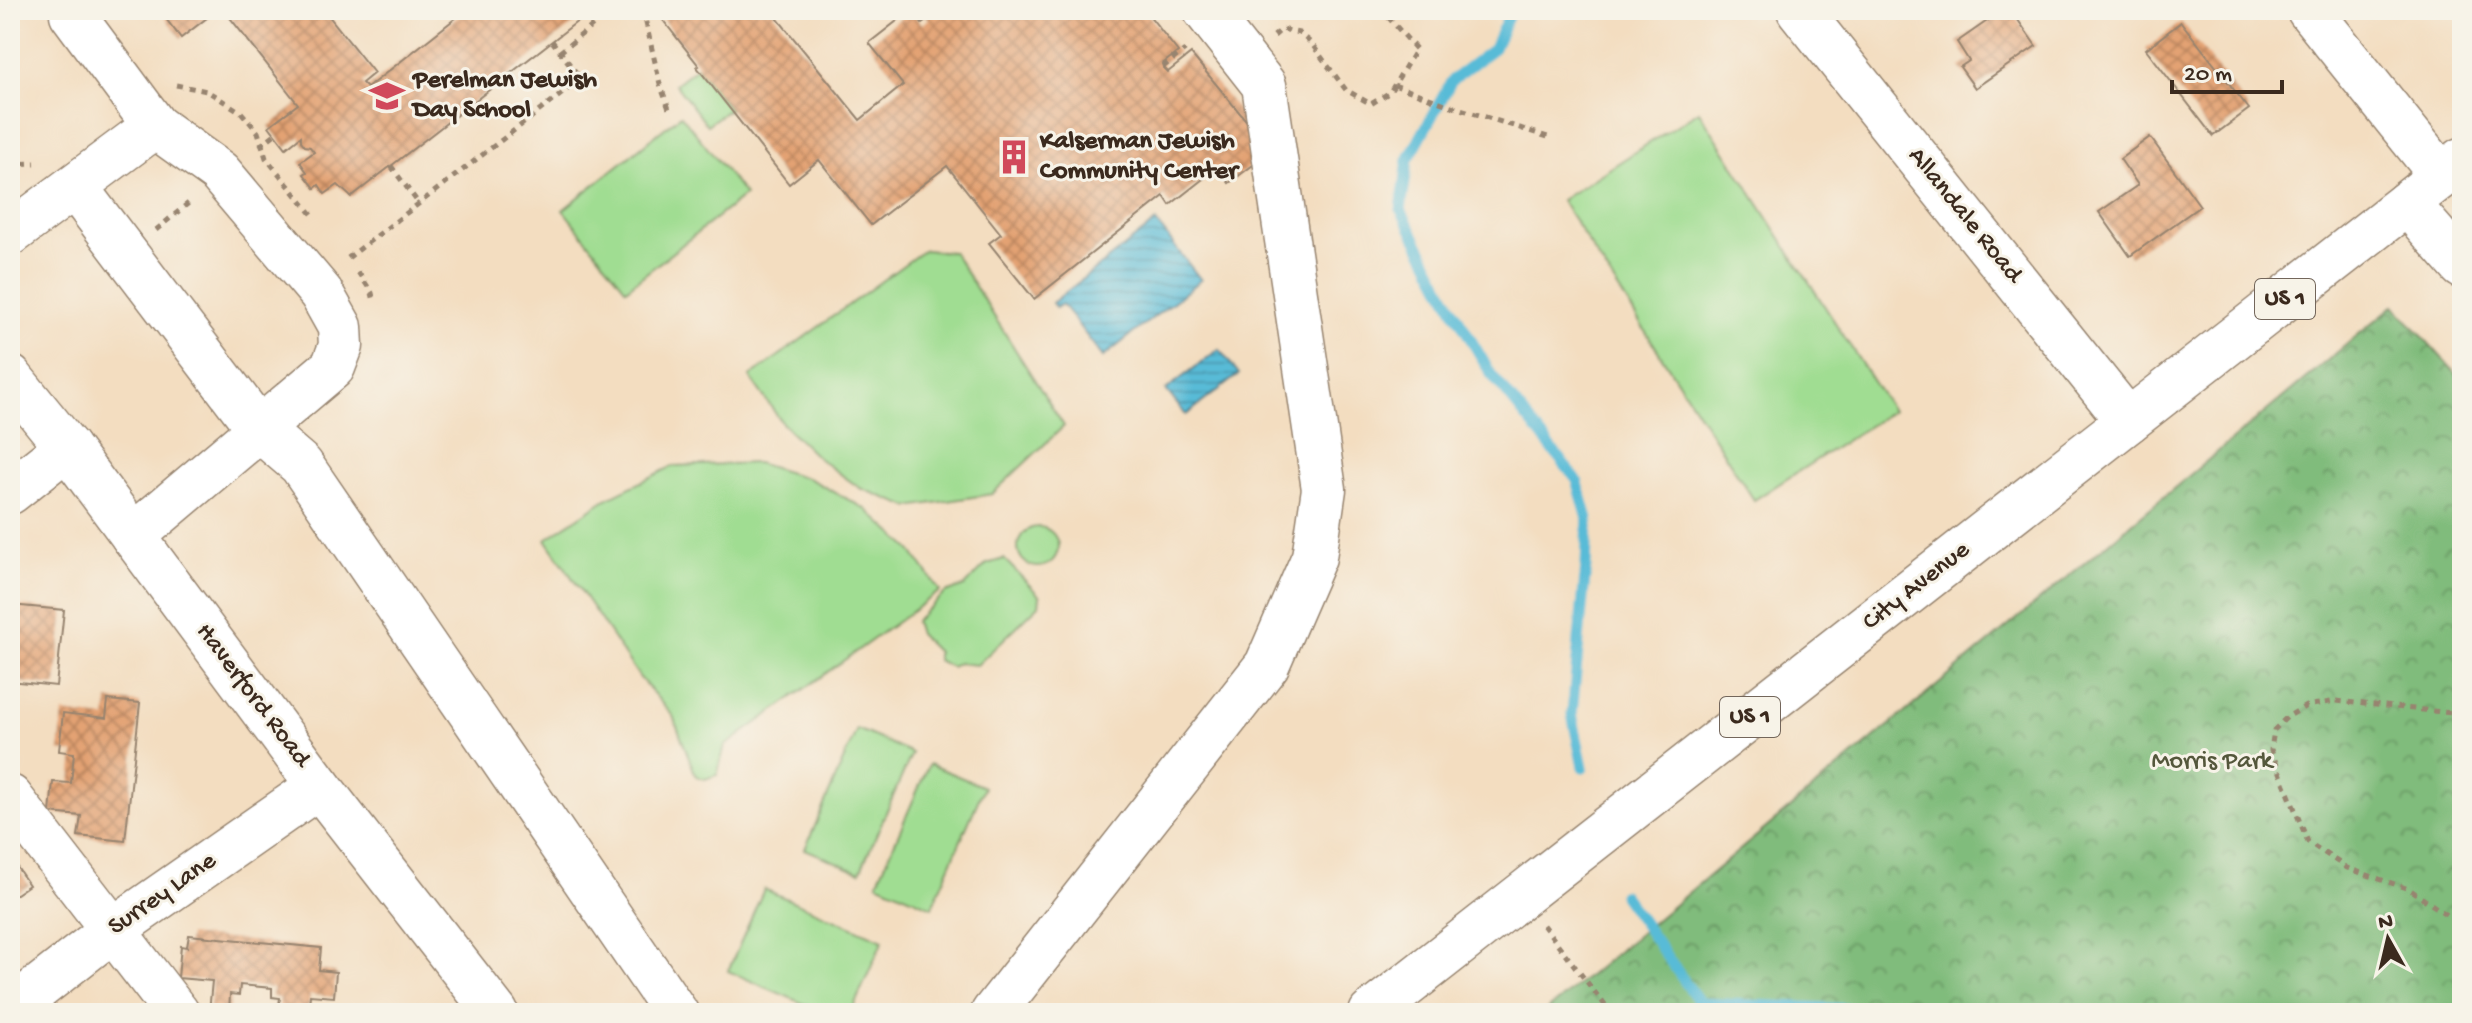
<svg xmlns="http://www.w3.org/2000/svg" width="2472" height="1023" font-family="'Gochi Hand',sans-serif">
<style>
.green{fill:#a0dd92;stroke:#6e8458;stroke-width:2}
.forest{fill:url(#forest-crowns);stroke:#5e734d;stroke-width:2}
.water{fill:url(#water-rules);stroke:#4a727a;stroke-width:2}
.lines{fill:none;stroke-linecap:round;stroke-linejoin:round}
.stream{stroke:#59bbd7;stroke-width:11}
.building{fill:url(#building-cross-hatch)}
.minor-casing{stroke:#97846f;stroke-width:47}
.major-casing{stroke:#97846f;stroke-width:47}
.highway-casing{stroke:#97846f;stroke-width:47}
.path{stroke:#97846f;stroke-width:5;stroke-dasharray:6 6;stroke-linecap:butt}
.minor{stroke:#fff;stroke-width:44}
.major{stroke:#fff;stroke-width:44}
.highway{stroke:#fff;stroke-width:44}
.labels{text-anchor:middle;dominant-baseline:central;stroke-width:6;stroke-linejoin:round;paint-order:stroke}
.shield{fill:#f7f3e8;stroke:#73665b;stroke-width:2}
.shield-label{font-size:24px;font-weight:bold;fill:#3b2a1e}
.poi-label{font-size:26px;font-weight:bold;fill:#3b2a1e;stroke:#f7f3e8;text-anchor:start}
.street-label{font-size:26px;fill:#3b2a1e;stroke:#f7f3e8}
.park-label{font-size:26px;fill:#54573b;stroke:#f7f3e8}
</style>
<defs>
<pattern id="forest-crowns" width="20" height="18" patternUnits="userSpaceOnUse" patternTransform="scale(2)"><rect width="20" height="18" fill="#80bc7c"/><path d="M2 6a3 3 0 1 1 6 0M12 15a3 3 0 1 1 6 0" fill="none" stroke="#6a9965"/></pattern>
<pattern id="water-rules" width="6" height="5" patternUnits="userSpaceOnUse" patternTransform="scale(2)"><rect width="6" height="5" fill="#59bbd7"/><path d="M0 2.5h6" fill="none" stroke="#4b98ae"/></pattern>
<pattern id="building-cross-hatch" width="8" height="8" patternUnits="userSpaceOnUse" patternTransform="scale(2)"><rect width="8" height="8" fill="#e3a273"/><path d="M0 0l8 8M0 8l8-8" fill="none" stroke="#b9845e"/></pattern>
</defs>
<rect width="100%" height="100%" fill="#f7f3e8"/>
<filter id="ink" filterUnits="userSpaceOnUse"><feTurbulence type="fractalNoise" baseFrequency=".0125" numOctaves="2"/><feDisplacementMap in="SourceGraphic" scale="16" xChannelSelector="R" yChannelSelector="G"/><feConvolveMatrix kernelMatrix="1 2 1 2 8 2 1 2 1" color-interpolation-filters="sRGB"/></filter>
<filter id="wash" filterUnits="userSpaceOnUse"><feTurbulence type="fractalNoise" baseFrequency=".006" numOctaves="4" result="noise"/><feDisplacementMap in="SourceGraphic" scale="32" xChannelSelector="R" yChannelSelector="G"/><feGaussianBlur stdDeviation="1.8" result="paint"/><feColorMatrix in="noise" values="0 0 0 0 0 0 0 0 0 0 0 0 0 0 0 0 0 1.4 0 .05"/><feComposite in="paint" operator="in"/></filter>
<g filter="url(#wash)">
<rect width="100%" height="100%" fill="#f3ddc0"/>
<g class="green">
<polygon points="697,67 729,109 707,125 675,84"/>
<polygon points="1699,111 1892,411 1754,500 1561,200"/>
<polygon points="681,115 745,195 626,289 563,210"/>
<polygon points="924,250 953,252 1064,426 992,494 909,507 860,488 818,458 783,424 750,377"/>
<polygon points="757,463 810,479 866,509 911,550 940,591 725,746 717,775 705,779 696,776 673,716 640,678 546,539 606,499 673,466"/>
<circle cx="1038" cy="547" r="20"/>
<polygon points="1004,559 1040,596 1039,605 977,665 958,663 951,667 937,660 937,652 919,634 915,621 945,593 965,586 987,564"/>
<polygon points="857,729 912,753 860,872 805,849"/>
<polygon points="929,764 984,787 932,907 877,883"/>
<polygon points="764,889 883,940 851,1013 825,1013 728,971"/>
</g>
<polygon class="forest" points="2394,305 2462,380 2462,1013 1544,1013"/>
<g class="water">
<polygon points="1156,222 1201,280 1103,357 1062,304 1056,308 1052,303"/>
<polygon points="1219,349 1239,374 1186,415 1166,390"/>
</g>
<g class="lines">
<g class="stream">
<polyline points="1511,10 1494,48 1452,80 1408,160 1401,210 1453,309 1491,374 1577,480 1588,519 1586,566 1572,714 1583,767"/>
<polyline points="1623,895 1700,1003 1879,1010 1885,1013"/>
</g>
</g>
<g id="blocks">
<g class="building">
<polygon points="159,10 217,10 181,38"/>
<polygon points="224,10 324,10 374,73 362,83 367,88 466,10 579,10 583,17 351,197 338,185 325,194 319,185 315,188 304,174 307,172 300,162 314,152 310,147 305,146 301,141 301,136 286,148 269,126 298,104"/>
<polygon points="655,10 777,10 773,13 860,120 903,85 869,43 911,10 922,24 929,19 922,10 1145,10 1178,52 1162,64 1163,67 1168,72 1191,54 1259,136 1257,162 1229,183 1217,168 1170,205 1164,196 1034,299 989,243 1001,234 947,166 871,225 819,160 789,184 697,67 699,66"/>
<polygon points="2003,10 2011,10 2036,46 1975,88 1960,67 1969,61 1957,42"/>
<polygon points="2181,22 2249,109 2213,136 2146,49"/>
<polygon points="2150,137 2200,206 2130,256 2099,212 2138,185 2120,159"/>
<polygon points="10,605 64,610 56,686 10,681"/>
<polygon points="108,700 140,703 125,841 78,836 81,816 50,813 53,782 71,783 74,753 59,751 63,713 106,718"/>
<polygon points="10,857 29,885 10,898"/>
<polygon points="189,935 321,948 319,970 336,972 334,997 310,995 308,1013 278,1013 280,998 272,997 272,988 240,985 239,995 230,994 229,1013 209,1012 212,981 178,978 181,946 187,947"/>
</g>
</g>
</g>
<g filter="url(#ink)">
<use href="#blocks" fill-opacity="0" stroke="#97846f" stroke-width="2"/>
<g class="lines">
<g class="minor-casing">
<g id="minor">
<polyline points="72,10 72,14 155,126 219,172 321,293 340,327 341,346 333,367 133,536"/>
<polyline points="1799,10 2128,421"/>
<polyline points="2309,10 2442,176"/>
<polyline points="75,187 259,429 301,465 676,1013"/>
<polyline points="2407,203 2462,266"/>
<polyline points="10,234 155,126"/>
<polyline points="10,492 67,447"/>
<polyline points="10,797 177,1013"/>
<polyline points="10,1010 111,931 319,786"/>
<polyline points="993,1013 1267,665 1314,557 1324,489 1264,85 1205,10"/>
</g>
</g>
<g class="major-casing">
<polyline id="major" points="10,377 67,447 319,786 496,1013"/>
</g>
<g class="highway-casing">
<polyline id="highway" points="1371,1013 2462,160"/>
</g>
<g class="path">
<polyline points="643,10 660,84 669,109"/>
<polyline points="1274,36 1282,29 1299,33 1311,43 1346,90 1371,104 1390,92 1416,49 1382,10"/>
<polyline points="560,52 612,10"/>
<polyline points="1163,67 1185,50"/>
<polyline points="176,85 207,91 241,112 258,132 266,158 312,214"/>
<polyline points="1394,85 1448,105 1551,138"/>
<polyline points="260,146 275,134"/>
<polyline points="10,164 35,163"/>
<polyline points="391,166 419,204"/>
<polyline points="156,230 191,201"/>
<polyline points="348,258 581,79 552,41"/>
<polyline points="358,272 372,293 374,301"/>
<polyline points="2462,714 2336,701 2306,706 2287,717 2274,730 2271,750 2308,842 2347,868 2409,889 2456,921 2462,929"/>
<polyline points="1543,925 1611,1013"/>
</g>
<use href="#minor" class="minor"/>
<use href="#major" class="major"/>
<use href="#highway" class="highway"/>
</g>
</g>
<defs>
<g id="school-bare" transform="scale(2.76)"><path d="M0-5L7-2L0 1L-7-2ZM-4 1L0 2.5L4 1V4Q0 6-4 4Z" fill="#d1495b" stroke="#f7f3e8" stroke-width="2.5" paint-order="stroke"/></g>
<g id="building-bare" transform="scale(2.76)"><path d="M-4-6H4V6H1V3H-1V6H-4ZM-2.5-4.3h1.7v1.8h-1.7ZM.8-4.3h1.7v1.8H.8ZM-2.5-1h1.7V.8h-1.7ZM.8-1h1.7V.8H.8Z" fill="#d1495b" stroke="#f7f3e8" stroke-width="2.5" paint-order="stroke"/></g>
</defs>
<g fill-rule="evenodd">
<use href="#school-bare" x="387" y="96"/>
<use href="#building-bare" x="1014" y="157"/>
</g>
<g class="labels">
<g class="shield">
<rect x="2255" y="279" width="60" height="40" rx="6"/>
<rect x="1720" y="697" width="60" height="40" rx="6"/>
</g>
<g class="shield-label">
<text x="2285" y="299">US 1</text>
<text x="1750" y="717">US 1</text>
</g>
<g class="poi-label">
<text x="413" y="81">Perelman Jewish<tspan x="413" dy="30">Day School</tspan></text>
<text x="1040" y="142">Kalserman Jewish<tspan x="1040" dy="30">Community Center</tspan></text>
</g>
<g class="street-label">
<text transform="translate(1964 216) rotate(51)">Allandale Road</text>
<text transform="translate(1917 587) rotate(-38)">City Avenue</text>
<text transform="translate(252 696) rotate(53)">Haverford Road</text>
<text transform="translate(163 895) rotate(-35)">Surrey Lane</text>
</g>
<g class="park-label">
<text x="2212" y="762">Morris Park</text>
</g>
</g>
<rect width="2472" height="1023" fill="none" stroke="#f7f3e8" stroke-width="40"/>
<g transform="translate(2388 939) rotate(352)" stroke="#f7f3e8" stroke-width="6" paint-order="stroke">
<path d="M0-6L14 30L0 20L-14 30Z" fill="#3b2a1e"/>
<text y="-12" font-size="22" font-weight="bold" text-anchor="middle" fill="#3b2a1e">N</text>
</g>
<path d="M2172 80v12h110v-12" fill="none" stroke="#3b2a1e" stroke-width="4"/>
<text x="2184" y="80" font-size="24" fill="#3b2a1e" stroke="#f7f3e8" stroke-width="6" paint-order="stroke">20 m</text>
</svg>
